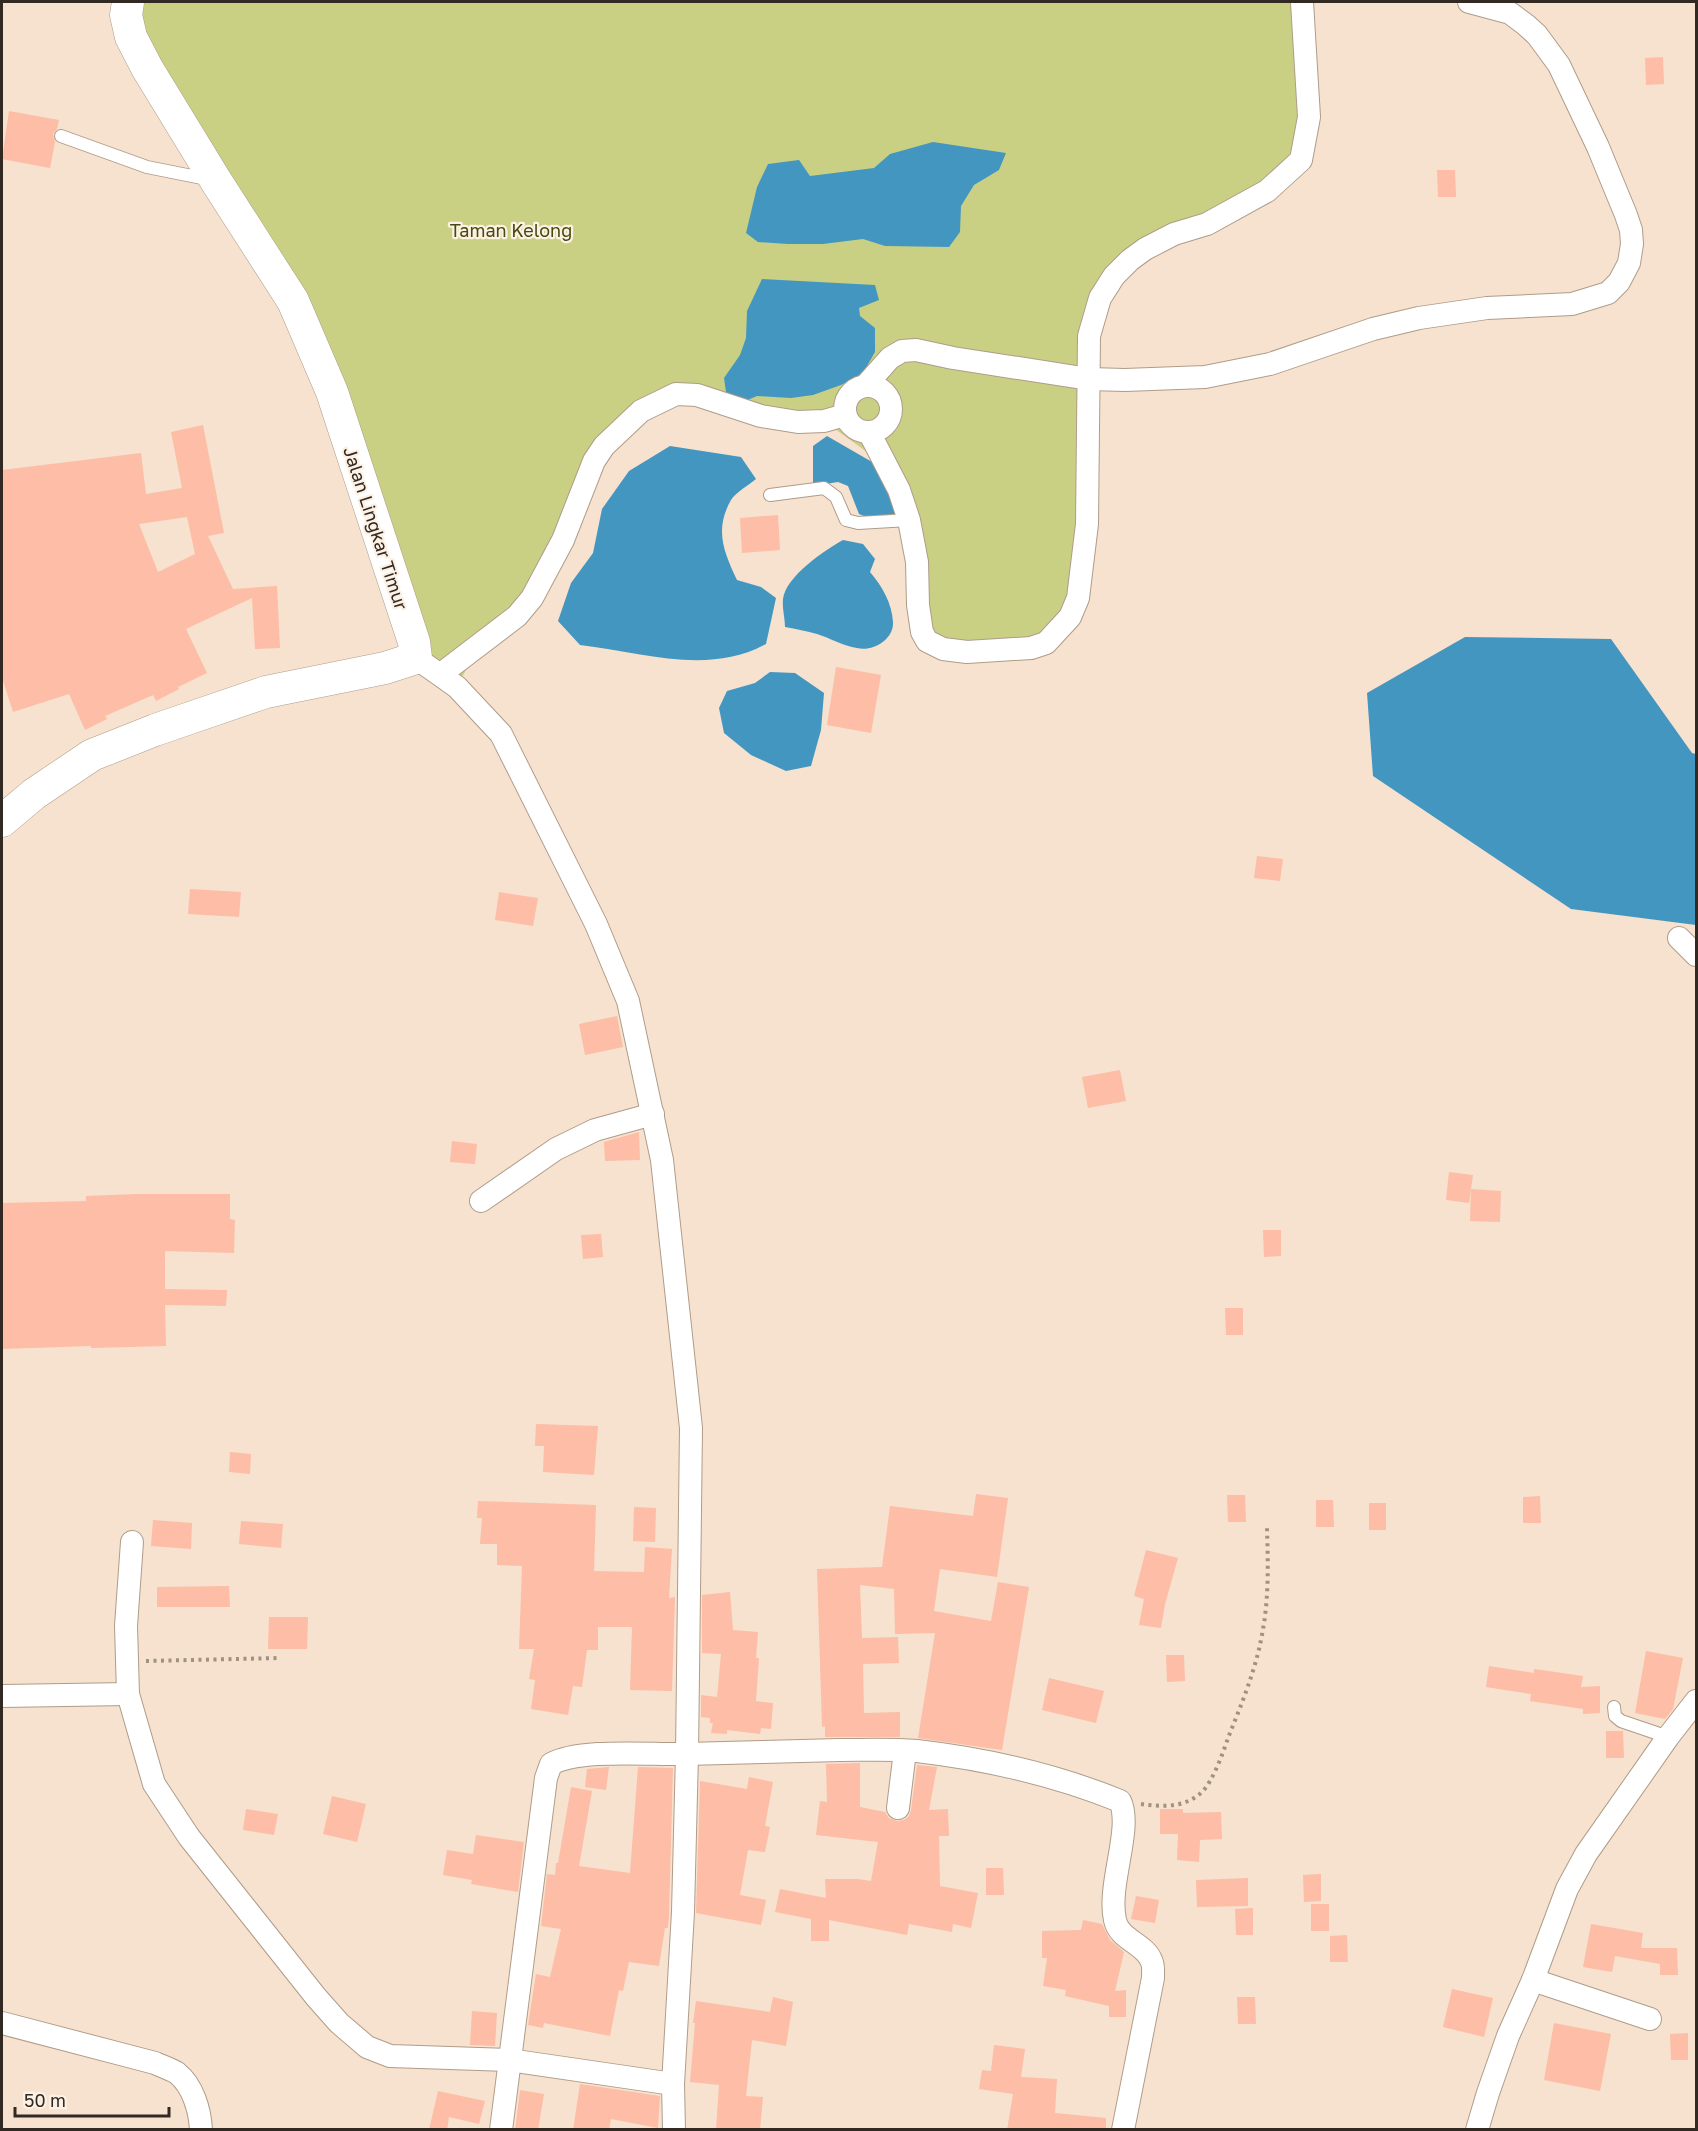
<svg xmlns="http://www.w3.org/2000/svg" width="1698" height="2131" font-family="'Golos Text',sans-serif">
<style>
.green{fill:#cad083}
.water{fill:#4396c0}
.building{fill:#fdbda6;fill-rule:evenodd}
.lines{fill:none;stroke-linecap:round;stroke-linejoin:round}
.lane-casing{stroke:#af9c89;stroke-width:14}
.street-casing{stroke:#af9c89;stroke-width:24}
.secondary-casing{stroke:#af9c89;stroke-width:33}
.path{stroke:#a09183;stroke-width:4;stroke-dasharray:3 4.5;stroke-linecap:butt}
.lane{stroke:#fff;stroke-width:12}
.street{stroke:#fff;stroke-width:22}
.secondary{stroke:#fff;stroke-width:32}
.labels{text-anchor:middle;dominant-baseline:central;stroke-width:4.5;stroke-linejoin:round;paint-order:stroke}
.park-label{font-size:18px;fill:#474a0e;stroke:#fdf1e5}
.street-label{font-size:18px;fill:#312922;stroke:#fdf1e5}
</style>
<rect width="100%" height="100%" fill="#f6e2ce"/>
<polygon class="green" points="140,2 1300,2 1307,87 1284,177 1130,260 1092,321 1078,598 1031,648 967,652 922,632 889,468 824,421 676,394 622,430 517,616 479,645 457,687 416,656 332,392 147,68"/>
<g class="water">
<polygon points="933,142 1006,153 999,170 974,185 961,206 960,232 949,247 885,246 863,239 823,244 788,244 758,242 746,233 757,187 768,164 799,160 810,176 874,168 890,154"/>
<polygon points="762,279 875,285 879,300 859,308 860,316 875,328 875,352 863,373 841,385 813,395 791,398 757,396 738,404 726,392 724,378 740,355 746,338 747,311"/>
<polygon points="827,436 879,466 901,517 869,518 859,514 848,486 838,482 813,486 813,446"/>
<path d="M670,446L741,457L756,479C749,485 736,492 731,500C714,530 724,552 737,580L761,587L776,598L766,644C708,676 642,652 580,645L558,621L571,583L593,553L602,509L629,471Z"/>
<path d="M843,540L863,544L875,559L870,572C882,586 892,603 893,622C894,640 872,652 857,648C843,646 830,638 817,634C807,631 796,629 785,627C785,618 782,608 783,599C786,576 825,550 843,540Z"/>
<polygon points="1465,637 1611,639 1692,753 1696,754 1696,925 1571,909 1373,776 1367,693"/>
<polygon points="770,672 795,673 824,693 821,730 811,766 786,771 751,755 724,733 719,708 727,691 755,683"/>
</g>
<g class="building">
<polygon points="1663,57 1664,84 1646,85 1645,58"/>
<polygon points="9,111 59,120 57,129 53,134 55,142 50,168 2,159"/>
<polygon points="1437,170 1455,170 1456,197 1438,197"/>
<path d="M203,425L224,533L208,536L233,589L277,586L280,648L255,649L252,598L186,629L207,673L178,687L179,689L156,701L153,695L105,716L107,719L85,730L69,694L13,712L2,677V470L141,453L146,494L182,488L171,432ZM187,517L195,554L158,572L139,524Z"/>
<polygon points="778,515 780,550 742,553 740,518"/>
<polygon points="836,667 881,675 871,733 827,725"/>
<polygon points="1257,856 1283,859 1280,881 1254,878"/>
<polygon points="190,889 241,892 239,917 188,914"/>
<polygon points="499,892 538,898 533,926 495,920"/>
<polygon points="617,1016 623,1047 585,1055 579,1024"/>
<polygon points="1120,1070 1126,1101 1088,1108 1082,1077"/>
<polygon points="639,1132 640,1160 605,1161 604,1142"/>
<polygon points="452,1141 477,1144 475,1164 450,1162"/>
<polygon points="1449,1172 1473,1175 1469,1203 1446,1200"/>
<polygon points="1471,1189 1501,1191 1500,1222 1470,1221"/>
<polygon points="136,1194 230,1194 230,1219 235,1220 234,1253 165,1251 165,1289 227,1290 226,1306 165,1305 166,1346 91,1348 91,1346 2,1349 2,1203 86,1201 86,1196"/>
<polygon points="1263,1230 1281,1230 1281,1256 1264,1257"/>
<polygon points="601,1234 603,1257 583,1259 581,1235"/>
<polygon points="1225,1308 1243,1308 1243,1335 1226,1335"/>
<polygon points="536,1424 598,1426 594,1475 543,1472 544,1446 535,1446"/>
<polygon points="230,1452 251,1454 250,1474 229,1472"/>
<polygon points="976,1494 1008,1498 997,1577 940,1569 934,1611 991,1621 998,1582 1029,1587 1002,1750 918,1738 935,1633 895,1634 894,1589 860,1585 862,1638 898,1637 899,1663 863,1664 864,1713 900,1712 900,1737 825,1737 825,1726 822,1727 817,1569 882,1567 890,1506 973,1516"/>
<polygon points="1227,1495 1245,1495 1246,1522 1228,1522"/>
<polygon points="1540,1496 1541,1523 1523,1523 1523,1497"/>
<polygon points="1316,1500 1333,1500 1334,1527 1316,1527"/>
<polygon points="478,1501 596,1505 594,1571 644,1572 645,1547 672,1549 669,1598 675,1597 672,1691 630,1690 632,1627 598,1627 598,1650 587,1650 582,1687 573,1686 568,1715 531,1709 535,1680 529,1679 534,1649 519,1649 522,1566 497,1565 497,1544 480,1544 482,1518 477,1518"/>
<rect x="1369" y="1503" width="17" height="27"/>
<polygon points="634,1507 656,1508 655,1542 633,1541"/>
<polygon points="153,1520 192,1523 191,1549 151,1546"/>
<polygon points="241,1521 283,1524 281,1548 239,1544"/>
<polygon points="1146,1550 1178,1558 1165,1604 1161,1628 1139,1625 1144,1599 1134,1596"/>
<polygon points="229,1586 230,1607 157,1607 157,1587"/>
<polygon points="730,1592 733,1630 758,1632 756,1658 759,1658 756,1701 773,1703 771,1729 761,1728 760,1734 727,1730 727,1734 711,1733 713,1723 710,1723 710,1718 701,1717 701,1695 717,1697 721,1654 702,1653 702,1595"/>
<polygon points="269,1617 308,1617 307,1649 268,1649"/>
<polygon points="1646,1651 1683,1658 1673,1709 1665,1719 1635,1713"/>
<polygon points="1166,1655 1184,1655 1185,1681 1167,1682"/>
<polygon points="1489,1666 1534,1673 1534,1669 1583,1676 1581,1687 1600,1686 1600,1713 1583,1714 1583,1709 1530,1701 1531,1694 1486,1687"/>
<polygon points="1049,1678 1104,1691 1096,1723 1042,1710"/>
<polygon points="1606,1731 1623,1731 1624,1758 1606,1758"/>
<polygon points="860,1763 860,1807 885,1812 889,1818 897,1821 904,1820 909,1816 911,1810 917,1765 937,1767 929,1810 948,1809 949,1836 939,1836 940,1886 978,1893 971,1928 953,1924 952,1932 909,1924 907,1935 829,1920 829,1941 811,1941 811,1919 775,1912 780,1889 826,1898 825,1879 858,1879 871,1881 878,1842 816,1835 820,1801 827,1802 826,1764"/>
<polygon points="609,1767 606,1790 585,1787 587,1769"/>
<polygon points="638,1767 673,1768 669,1916 668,1928 665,1928 659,1966 629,1962 623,1991 619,1990 610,2036 544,2023 543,2028 528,2025 536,1974 550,1977 561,1929 541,1926 547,1874 555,1875 556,1863 558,1863 571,1787 592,1791 579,1866 630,1873"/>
<polygon points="749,1777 773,1782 765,1826 770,1827 765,1852 748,1850 740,1895 766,1900 761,1925 696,1913 700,1781 747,1789"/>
<polygon points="332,1796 366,1804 357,1842 323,1834"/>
<polygon points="246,1809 278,1814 274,1835 243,1830"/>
<polygon points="1160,1809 1183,1809 1183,1813 1221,1812 1222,1839 1200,1840 1199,1862 1177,1860 1178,1834 1160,1834"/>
<polygon points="476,1835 524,1842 518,1892 471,1884 472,1880 443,1875 447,1850 473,1854"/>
<polygon points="986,1868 1003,1868 1004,1895 986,1895"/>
<polygon points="1321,1874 1321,1901 1304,1902 1303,1875"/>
<polygon points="1248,1878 1248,1906 1197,1907 1196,1880"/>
<polygon points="1136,1896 1159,1900 1155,1923 1131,1919"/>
<rect x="1311" y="1904" width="18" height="27"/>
<polygon points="1253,1908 1253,1935 1236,1935 1235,1909"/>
<polygon points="1083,1920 1102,1924 1110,1940 1124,1952 1115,1991 1126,1990 1126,2017 1109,2017 1109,2006 1065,1996 1066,1990 1043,1986 1047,1958 1042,1958 1042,1931 1081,1930"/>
<polygon points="1591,1924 1643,1933 1641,1948 1677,1948 1678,1975 1660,1975 1660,1964 1615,1956 1612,1972 1583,1967"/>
<polygon points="1347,1935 1348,1962 1330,1962 1330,1936"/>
<polygon points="1452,1989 1493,1998 1484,2037 1443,2027"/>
<polygon points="773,1997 793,2002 786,2046 752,2040 746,2096 763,2097 760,2130 716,2130 719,2085 690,2082 695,2023 693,2023 696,2001 770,2012"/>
<polygon points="1237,1997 1255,1997 1256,2024 1238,2024"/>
<polygon points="472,2011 497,2013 495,2046 470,2045"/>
<polygon points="1554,2023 1611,2034 1600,2091 1544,2080"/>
<polygon points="1688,2033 1688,2060 1671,2060 1670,2034"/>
<polygon points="994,2045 1025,2049 1021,2077 1057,2079 1055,2113 1106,2118 1106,2130 1007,2130 1013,2094 979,2089 982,2070 991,2071"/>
<polygon points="580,2084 660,2096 658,2128 611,2119 609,2130 573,2130"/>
<polygon points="520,2090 544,2094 538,2130 515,2130"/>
<polygon points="438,2091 485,2101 479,2124 449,2117 447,2130 429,2130"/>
</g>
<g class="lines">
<g class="lane-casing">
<g id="lane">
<polyline points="61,136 147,167 212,180"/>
<polyline points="770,495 824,488 836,497 846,520 858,523 909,520"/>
<polyline points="1614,1707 1615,1716 1621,1721 1668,1737"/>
</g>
</g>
<g class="street-casing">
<g id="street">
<polyline points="866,385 890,358 902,351 916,350 953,358 1089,379 1125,380 1205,377 1270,364 1373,329 1419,318 1487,308 1572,304 1608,293 1619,282 1629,263 1632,244 1631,230 1626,215 1598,147 1559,65 1537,35 1526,25 1510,13 1469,2"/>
<circle cx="868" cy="409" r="23"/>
<polyline points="869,432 899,490 909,520 917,562 918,605 922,632 927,641 943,649 967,652 1031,648 1046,643 1070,617 1078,598 1087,524 1089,336 1100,298 1114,276 1130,260 1145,249 1174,234 1207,224 1267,191 1301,160 1309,117 1302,2"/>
<polyline points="416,658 457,687 501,734 596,924 628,1001 662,1160 691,1428 687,1754 683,1912 673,2084 674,2130"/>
<polyline points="441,674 517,616 532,598 563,540 594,461 604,446 641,411 676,394 697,395 761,416 798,422 824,421 845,415"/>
<polyline points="1679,938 1696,955"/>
<polyline points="481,1201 556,1149 595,1130 653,1114"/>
<polyline points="128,1694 154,1784 189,1837 316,1997 339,2023 367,2047 390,2056 509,2060 673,2084"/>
<polyline points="2,1696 128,1694 126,1626 132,1542"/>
<polyline points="898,1808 905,1751"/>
<polyline points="1533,1980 1650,2019"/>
<path d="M2,2023L155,2063C161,2066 171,2069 177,2073C193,2086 200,2110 201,2130"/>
<path d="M501,2130L546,1778L551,1764C581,1748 650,1755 686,1754C737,1753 789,1751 840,1750C866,1750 892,1749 917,1751C986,1759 1056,1775 1120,1801C1133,1828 1107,1885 1115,1920C1119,1940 1144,1943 1151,1960C1154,1965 1153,1972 1153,1978L1123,2130"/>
<polyline points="1477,2130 1488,2093 1508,2036 1533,1980 1567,1889 1586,1854 1668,1737 1696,1701"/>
</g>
</g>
<g class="secondary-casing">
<polyline id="secondary" points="2,821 34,794 92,755 155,730 266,692 385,668 416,658 414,642 332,392 293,301 216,181 147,68 131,37 126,15 128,2"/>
</g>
<g class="path">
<polyline points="146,1661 280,1658"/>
<path d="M1141,1804C1162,1807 1185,1808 1202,1792C1213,1781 1223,1753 1228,1738C1242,1703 1257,1667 1263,1629C1269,1596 1268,1561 1267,1528"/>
</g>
<use href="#lane" class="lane"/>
<use href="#street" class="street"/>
<use href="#secondary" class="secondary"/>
</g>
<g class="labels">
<g class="park-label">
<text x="511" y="230">Taman Kelong</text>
</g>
<g class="street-label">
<text transform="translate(376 528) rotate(72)">Jalan Lingkar Timur</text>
</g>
</g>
<rect width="1698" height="2131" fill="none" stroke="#312922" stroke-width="6"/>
<path d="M15 2107v9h154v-9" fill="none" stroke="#312922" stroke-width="3"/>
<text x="24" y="2107" font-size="18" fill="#312922" stroke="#fdf1e5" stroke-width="4.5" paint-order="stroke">50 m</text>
</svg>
